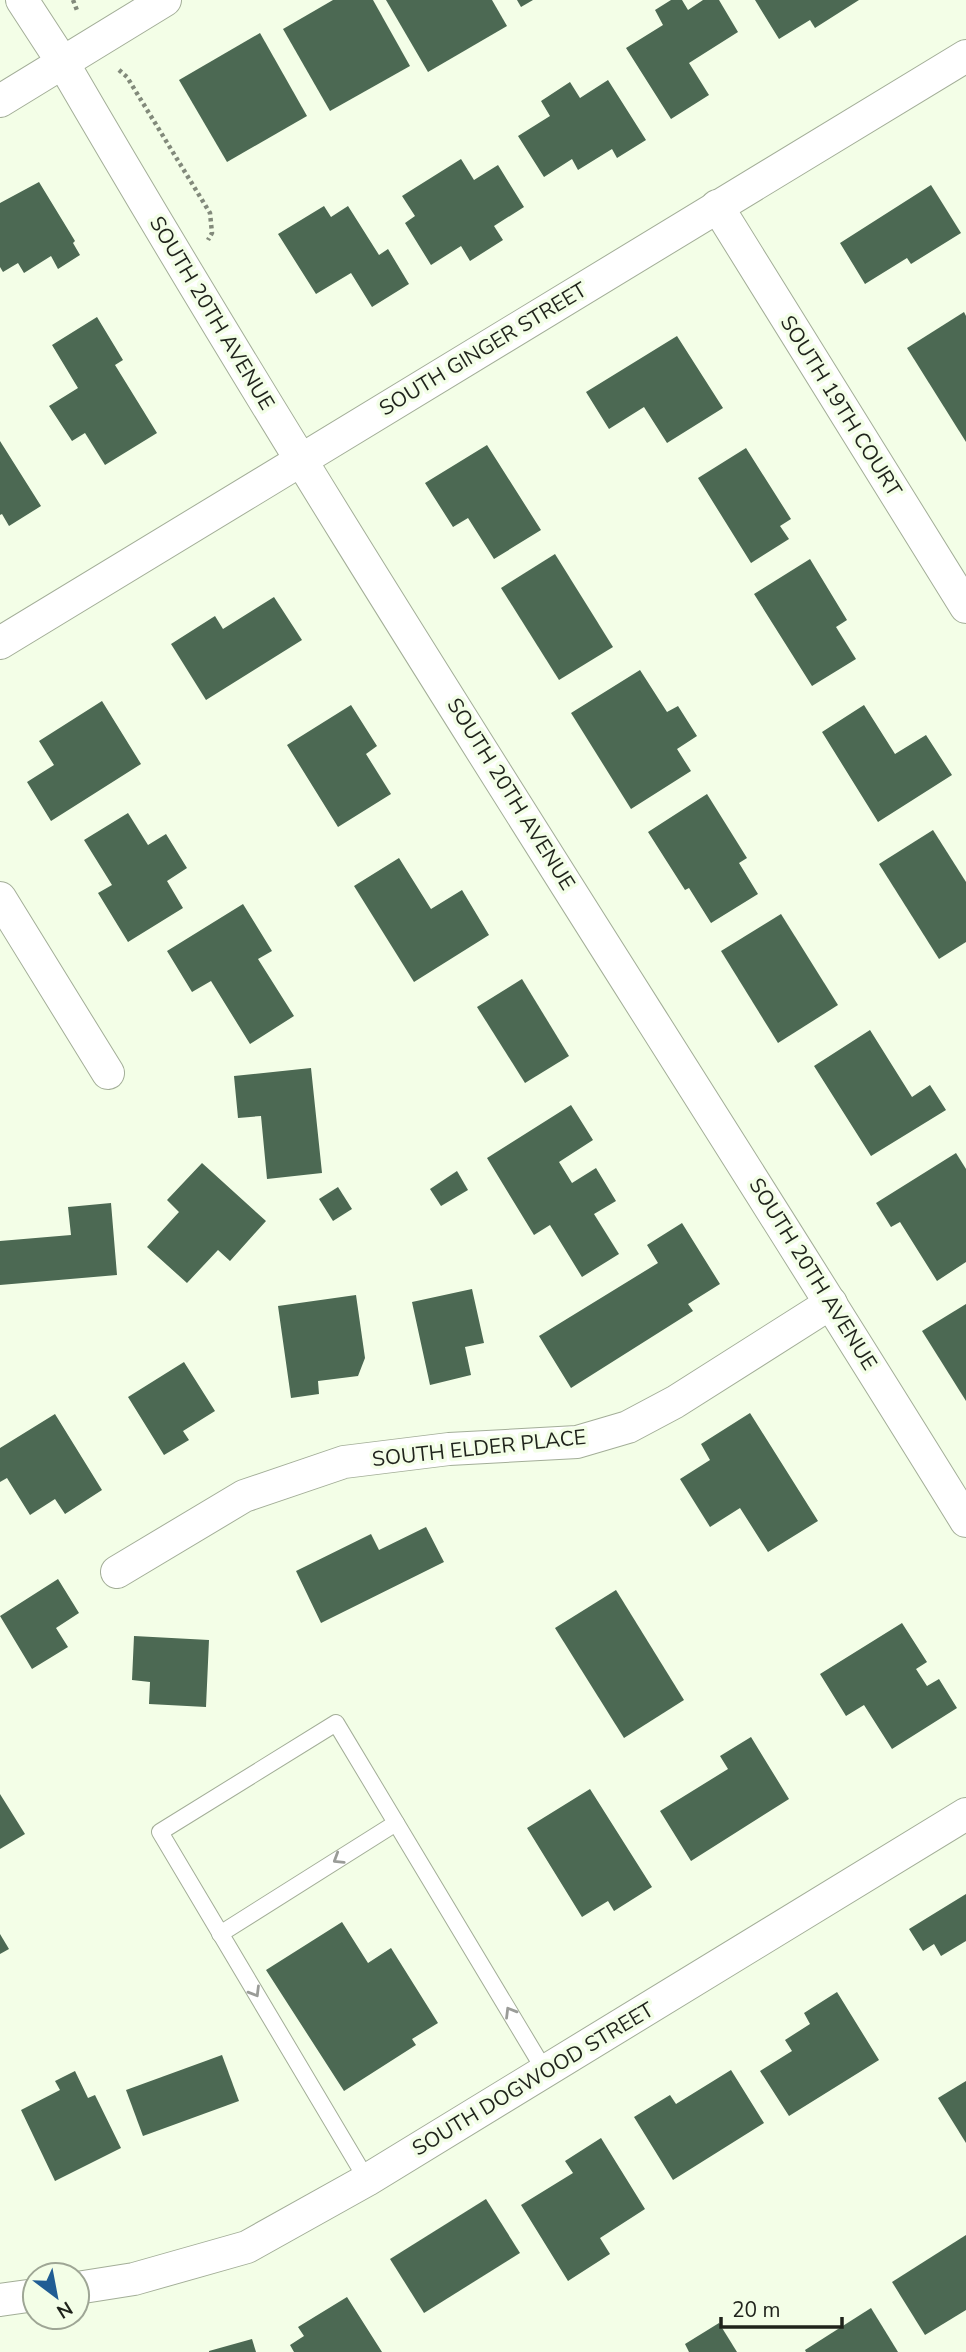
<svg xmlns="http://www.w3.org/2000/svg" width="966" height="2352" font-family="'Nunito Sans',sans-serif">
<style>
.building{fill:#4c6953}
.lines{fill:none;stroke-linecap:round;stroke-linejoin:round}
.lane-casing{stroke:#a3ae98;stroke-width:18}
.street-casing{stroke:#a3ae98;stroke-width:34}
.path{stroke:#828a7b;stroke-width:4.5;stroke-dasharray:3.5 3.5;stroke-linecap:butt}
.lane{stroke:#fff;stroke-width:16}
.street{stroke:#fff;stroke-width:32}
.oneway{stroke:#9a9c98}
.labels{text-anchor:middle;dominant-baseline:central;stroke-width:7;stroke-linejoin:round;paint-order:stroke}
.street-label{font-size:21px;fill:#1f231b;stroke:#f3fee7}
</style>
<rect width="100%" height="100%" fill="#f3fee7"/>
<g class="building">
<polygon points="333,0 373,0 410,66 330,111 283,29"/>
<polygon points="386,0 492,0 507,26 428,72"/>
<polygon points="517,0 533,0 521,7"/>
<polygon points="671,0 682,0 688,10 703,0 719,0 738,32 689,63 709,95 671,119 626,48 663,25 655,10"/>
<polygon points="755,0 859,0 815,28 810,20 779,39"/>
<polygon points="260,33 307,116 227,162 179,80"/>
<polygon points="608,80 646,140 617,158 612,149 578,170 572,159 544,177 518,136 550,116 541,101 570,82 580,98"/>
<polygon points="461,159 474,180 498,165 524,207 494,226 503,240 470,261 461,246 431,265 405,223 415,216 402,196"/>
<polygon points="39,182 75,241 73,243 80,255 58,269 51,256 24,273 18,263 3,272 0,267 0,203"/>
<polygon points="931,185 961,233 911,264 907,258 865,284 840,243"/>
<polygon points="324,206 331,217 348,206 379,255 388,249 409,284 372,307 351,273 316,294 278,234"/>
<polygon points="964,312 966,316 966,442 907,348"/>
<polygon points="97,317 123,360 115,365 157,433 105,465 85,433 72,441 49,406 78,388 52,345"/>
<polygon points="677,336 723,408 667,443 644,407 609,429 586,392"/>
<polygon points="0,441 41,506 9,526 2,514 0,515"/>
<polygon points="487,445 541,530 494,559 468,518 453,527 425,483"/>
<polygon points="746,448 791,519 780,526 789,539 751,563 698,478"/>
<polygon points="555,554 613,647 559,680 501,588"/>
<polygon points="810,559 847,620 836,627 856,659 812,686 754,594"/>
<polygon points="274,597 302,640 206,700 171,644 215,616 223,629"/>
<polygon points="640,670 667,712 678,706 697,736 677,749 691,771 631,809 571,713"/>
<polygon points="102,701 141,764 51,821 27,782 54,765 39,741"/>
<polygon points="351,705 377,746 366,754 391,794 338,827 287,745"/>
<polygon points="864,705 895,754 926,735 952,775 878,822 822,732"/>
<polygon points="707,794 747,858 739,863 758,894 711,923 689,888 685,890 648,832"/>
<polygon points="128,813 148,845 166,834 187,868 167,881 183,908 128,942 98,893 112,885 84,840"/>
<polygon points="933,830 966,882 966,942 939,959 879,864"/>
<polygon points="399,858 431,909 462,890 489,935 414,982 354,886"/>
<polygon points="243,904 272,951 258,959 294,1016 250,1044 211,981 192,992 167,951"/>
<polygon points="781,914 838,1005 778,1043 721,951"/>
<polygon points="522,979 569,1056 525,1083 477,1007"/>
<polygon points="870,1030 912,1097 930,1085 946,1110 871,1156 814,1066"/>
<polygon points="311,1068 322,1173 267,1179 261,1116 238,1118 234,1076"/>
<polygon points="571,1105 593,1140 559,1162 572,1183 596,1168 616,1201 594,1214 619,1254 582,1277 550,1225 534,1235 487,1158"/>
<polygon points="956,1153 966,1169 966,1262 937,1281 900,1222 891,1227 876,1203"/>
<polygon points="202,1163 266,1221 230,1261 218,1250 187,1283 147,1247 179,1212 167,1200"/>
<polygon points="457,1171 468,1190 441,1206 430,1189"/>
<polygon points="338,1187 352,1209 333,1221 319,1199"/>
<polygon points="111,1203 117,1275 0,1285 0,1241 71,1235 68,1207"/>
<polygon points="682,1223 720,1284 688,1304 693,1311 571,1388 539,1336 658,1263 647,1245"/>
<polygon points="472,1289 484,1343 465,1347 471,1375 430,1385 412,1302"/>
<polygon points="356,1295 365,1358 358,1376 318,1381 319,1394 291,1398 278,1306"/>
<polygon points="966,1304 966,1401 922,1331"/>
<polygon points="184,1362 215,1411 183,1431 189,1440 164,1455 128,1397"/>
<polygon points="750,1413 818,1521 768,1552 740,1508 710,1527 680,1479 710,1460 701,1444"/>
<polygon points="55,1414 102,1490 65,1514 55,1499 30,1515 7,1478 0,1482 0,1448"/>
<polygon points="426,1527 444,1562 321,1623 296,1571 371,1534 379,1550"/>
<polygon points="58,1579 79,1613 56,1628 68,1647 32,1669 0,1616"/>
<polygon points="616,1590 684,1700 624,1738 555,1628"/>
<polygon points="902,1623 927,1662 916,1669 927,1686 939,1679 957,1708 892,1749 864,1705 846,1716 820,1674"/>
<polygon points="134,1636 209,1640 206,1707 149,1704 150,1682 132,1680"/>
<polygon points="751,1737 789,1799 691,1861 660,1811 728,1769 720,1756"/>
<polygon points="590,1789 652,1887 614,1911 608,1901 582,1917 527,1828"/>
<polygon points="0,1794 25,1834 0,1849"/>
<polygon points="966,1894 966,1941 941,1956 934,1944 923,1951 909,1929"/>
<polygon points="342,1922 368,1963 391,1948 438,2023 412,2039 416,2045 344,2091 266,1970"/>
<polygon points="0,1934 9,1949 0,1954"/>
<polygon points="837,1992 879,2060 789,2116 760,2071 792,2051 785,2040 810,2024 804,2013"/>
<polygon points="222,2055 239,2101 143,2136 126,2090"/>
<polygon points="731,2070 764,2123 673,2180 634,2117 670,2095 676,2104"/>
<polygon points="75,2071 88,2098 95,2095 121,2148 55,2181 21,2110 60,2090 55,2081"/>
<polygon points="966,2081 966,2143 938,2098"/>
<polygon points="601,2138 645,2209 600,2238 610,2254 568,2281 521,2205 573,2173 565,2161"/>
<polygon points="486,2199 520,2253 424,2313 390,2259"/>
<polygon points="966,2235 966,2310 925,2335 892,2282"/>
<polygon points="347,2297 382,2352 294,2352 290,2345 304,2336 298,2327"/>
<polygon points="871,2308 898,2352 806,2352 805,2350"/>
<polygon points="719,2323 737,2352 689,2352 685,2344"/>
<polygon points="252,2339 256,2352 209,2352 209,2351"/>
</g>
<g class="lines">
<g class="lane-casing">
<g id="lane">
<polyline points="220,1934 396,1823"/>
<polyline points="367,2180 160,1832 336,1723 545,2071"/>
</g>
</g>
<g class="street-casing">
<g id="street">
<path d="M22,0L63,63C350,557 666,1035 966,1521"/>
<polyline points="0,101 165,0"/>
<polyline points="717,206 966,607"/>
<polyline points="0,643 966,56"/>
<polyline points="0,898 108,1073"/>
<polyline points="117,1572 244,1496 344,1462 449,1449 577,1442 628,1427 675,1402 831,1303"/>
<polyline points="77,2288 134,2279 247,2247 367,2180 966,1814"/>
<polyline points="0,2300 35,2295"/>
</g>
</g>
<g class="path">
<polyline points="73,0 78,13"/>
<polyline points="119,70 127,77 210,213 212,233 208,240"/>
</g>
<use href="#lane" class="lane"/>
<use href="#street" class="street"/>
</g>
<defs><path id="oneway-chevron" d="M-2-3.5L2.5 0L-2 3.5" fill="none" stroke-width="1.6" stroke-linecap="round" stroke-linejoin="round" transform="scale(1.75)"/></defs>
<g class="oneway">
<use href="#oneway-chevron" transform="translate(338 1859) rotate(148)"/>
<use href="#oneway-chevron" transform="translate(255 1992) rotate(59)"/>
<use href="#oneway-chevron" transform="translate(510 2012) rotate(-121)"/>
</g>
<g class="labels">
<g class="street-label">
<text transform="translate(212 313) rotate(59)">SOUTH 20TH AVENUE</text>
<text transform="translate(483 349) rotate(-31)">SOUTH GINGER STREET</text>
<text transform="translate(841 406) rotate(58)">SOUTH 19TH COURT</text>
<text transform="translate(511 794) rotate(58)">SOUTH 20TH AVENUE</text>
<text transform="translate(813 1274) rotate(58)">SOUTH 20TH AVENUE</text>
<text transform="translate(479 1448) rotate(-6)">SOUTH ELDER PLACE</text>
<text transform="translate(533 2079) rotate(-31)">SOUTH DOGWOOD STREET</text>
</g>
</g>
<g transform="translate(56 2296) rotate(148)"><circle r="33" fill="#f3fee7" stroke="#9ea695" stroke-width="2"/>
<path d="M0-5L12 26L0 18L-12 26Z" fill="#205d94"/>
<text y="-10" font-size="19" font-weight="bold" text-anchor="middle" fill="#1f231b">N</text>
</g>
<path d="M721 2317v10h121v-10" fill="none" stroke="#1f231b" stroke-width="3.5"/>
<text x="732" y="2317" font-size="21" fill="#1f231b" stroke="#f3fee7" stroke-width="5" paint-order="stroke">20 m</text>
</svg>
